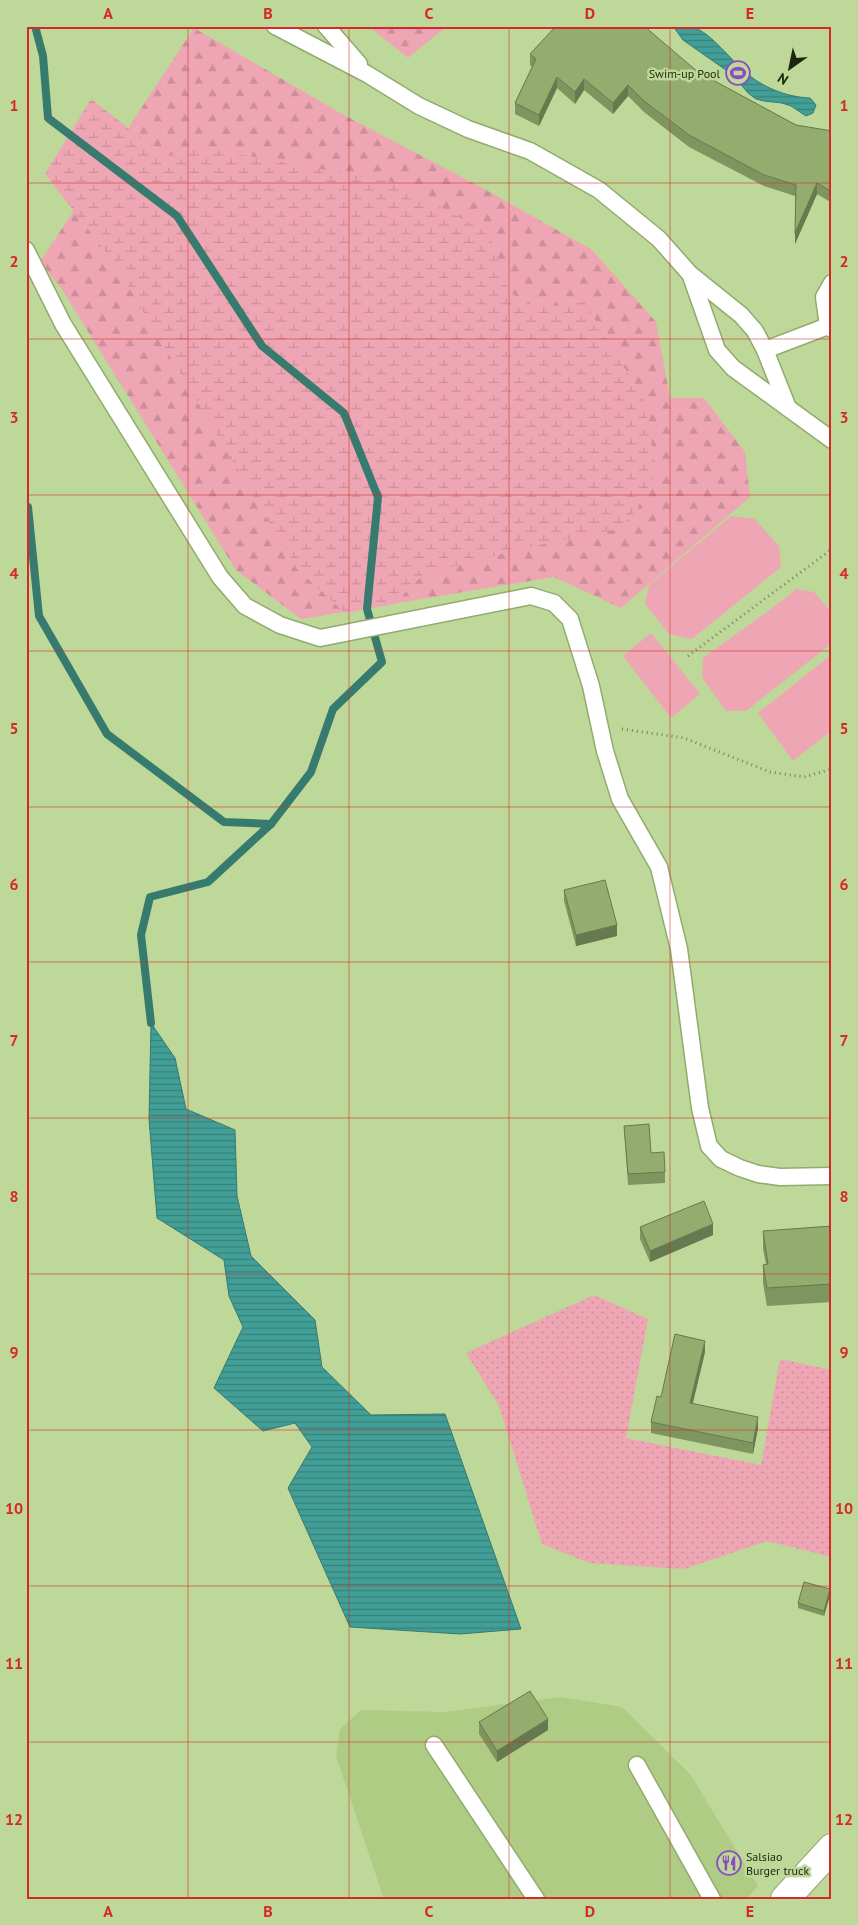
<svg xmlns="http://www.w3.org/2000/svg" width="858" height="1925" font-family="'PT Sans',sans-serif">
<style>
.built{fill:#afcc85}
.grass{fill:url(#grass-dots)}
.forest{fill:url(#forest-firs)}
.wetland{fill:url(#wetland-marsh)}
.garden{fill:#efa6b4}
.water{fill:url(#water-rules);stroke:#367b6e}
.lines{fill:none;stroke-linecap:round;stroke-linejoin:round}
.stream{stroke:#367b6e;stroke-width:8}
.lane-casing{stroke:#91ab6d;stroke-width:19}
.secondary-casing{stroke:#91ab6d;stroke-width:30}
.path{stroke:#738658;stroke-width:3;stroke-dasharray:1 4;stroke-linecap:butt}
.lane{stroke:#fff;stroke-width:16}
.secondary{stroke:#fff;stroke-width:28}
.wall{fill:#7e955f}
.shaded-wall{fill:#67794e}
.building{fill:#93ad6f;stroke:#67794e}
.grid{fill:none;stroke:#d62828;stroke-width:1;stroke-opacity:0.55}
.labels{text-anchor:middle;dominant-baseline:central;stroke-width:5;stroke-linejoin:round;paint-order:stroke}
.poi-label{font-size:12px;fill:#1c260d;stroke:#bdd898;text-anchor:end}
.neatline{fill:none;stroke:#d62828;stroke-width:2}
.grid-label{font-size:16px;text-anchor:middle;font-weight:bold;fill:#d62828}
</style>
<defs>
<pattern id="grass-dots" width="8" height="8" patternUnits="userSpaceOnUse" patternTransform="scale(1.25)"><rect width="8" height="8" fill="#efa6b4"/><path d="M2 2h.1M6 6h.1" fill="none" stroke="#cc8f9a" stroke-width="1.8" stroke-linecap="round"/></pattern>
<pattern id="forest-firs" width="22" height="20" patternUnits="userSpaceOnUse" patternTransform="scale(1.25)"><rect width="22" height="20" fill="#efa6b4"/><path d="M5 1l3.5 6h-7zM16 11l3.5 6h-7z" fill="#cc8f9a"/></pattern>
<pattern id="wetland-marsh" width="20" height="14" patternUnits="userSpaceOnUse" patternTransform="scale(1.25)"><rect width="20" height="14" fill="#efa6b4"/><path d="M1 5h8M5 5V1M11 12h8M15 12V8" fill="none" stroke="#cc8f9a"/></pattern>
<pattern id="water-rules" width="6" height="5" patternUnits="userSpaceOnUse" patternTransform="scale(1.25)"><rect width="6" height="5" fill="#419f97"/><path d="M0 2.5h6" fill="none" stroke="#36817a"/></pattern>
</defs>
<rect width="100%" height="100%" fill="#bdd898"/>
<polygon class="built" points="561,1697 622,1707 690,1774 758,1886 746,1899 384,1899 336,1756 340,1729 361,1710 444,1712"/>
<polygon class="grass" points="594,1295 648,1319 626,1438 761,1465 780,1359 832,1370 832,1557 767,1541 684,1569 589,1563 542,1544 499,1406 466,1353"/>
<g class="forest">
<polygon points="368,26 447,26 408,58"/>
<polygon points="194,28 342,114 488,191 592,250 656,322 670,398 704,398 745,452 750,497 621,608 554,577 301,619 236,570 61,288 40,262"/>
</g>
<polygon class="wetland" points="91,99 164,156 199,147 393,182 489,233 509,292 537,308 584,302 644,399 657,472 634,515 613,530 534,546 424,574 394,604 345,613 297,569 115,264 45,174"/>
<g class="garden">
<polygon points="731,516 755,519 779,546 781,567 692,639 669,634 645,604 649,585"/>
<polygon points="796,589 814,592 832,613 832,643 746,711 726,711 702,677 703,658 787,597"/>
<polygon points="651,633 700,694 671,718 623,656"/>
<polygon points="832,654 832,730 793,761 758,713"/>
</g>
<g class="water">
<path d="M673,26C678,26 684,26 689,26C708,29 729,58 743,70C761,87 786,97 810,98L816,105L813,113L806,116L791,106L782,103L764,101L756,99L748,93L733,75L683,40Z"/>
<polygon points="151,1023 175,1058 186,1109 235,1130 237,1196 251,1256 315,1320 322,1367 371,1415 445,1414 521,1629 460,1634 350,1627 288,1488 312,1447 295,1423 263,1431 214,1388 243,1327 229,1296 224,1260 157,1218 149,1119"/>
</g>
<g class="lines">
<g class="stream">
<polyline points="35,26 43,56 48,118 177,216 262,346 344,413 378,497 367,609 382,662 333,709 311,772 271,824 208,882 150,897 141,935 151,1023"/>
<polyline points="28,507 39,616 107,734 224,822 271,824"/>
</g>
<g class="lane-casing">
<g id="lane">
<polyline points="275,26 367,74 419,106 468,129 530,151 599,190 659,239 690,274 741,315 755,331 765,350 788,408"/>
<polyline points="326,26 359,64"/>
<polyline points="26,250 63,324 220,577 245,606 280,625 320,638 531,596 554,603 570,619 591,686 605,751 620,799 659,867 679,949 700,1108 709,1146 721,1159 740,1168 758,1174 780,1177 832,1176"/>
<polyline points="691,276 717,350 733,368 832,440"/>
<polyline points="832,283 824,297 828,326 832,329"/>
<polyline points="765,350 828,326"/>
<polyline points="434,1745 536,1899"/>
<polyline points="637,1765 712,1899"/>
</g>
</g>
<g class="secondary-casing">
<polyline id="secondary" points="785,1899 832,1848"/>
</g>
<g class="path">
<polyline points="688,656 832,549"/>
<polyline points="622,729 684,738 770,772 804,777 832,769"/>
</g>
<use href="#lane" class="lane"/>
<use href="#secondary" class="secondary"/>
</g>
<g class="wall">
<polygon points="530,54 698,72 796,125 832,131 832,203 817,194 795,244 795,196 764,186 689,147 644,112 628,96 613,114 584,90 575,104 557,88 539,126 515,114 515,103 532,67 530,65"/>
<polygon points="564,890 617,936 576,946 564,901"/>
<polygon points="624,1126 651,1153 665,1172 665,1183 628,1185"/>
<polygon points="832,1226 832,1302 767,1306 763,1283 763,1265 766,1264 763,1249 763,1231"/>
<polygon points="640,1227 713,1235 650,1262 640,1239"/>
<polygon points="705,1352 693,1403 758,1428 753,1454 651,1433 651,1422 661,1397"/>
<polygon points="830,1595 824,1616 798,1608 798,1603"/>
<polygon points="479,1722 548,1730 497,1762 479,1734"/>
</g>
<g class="shaded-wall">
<polygon points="557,77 557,88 539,126 539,115"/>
<polygon points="584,79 584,90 575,104 575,92"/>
<polygon points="628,85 628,96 613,114 613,103"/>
<polygon points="817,183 817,194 795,244 795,233"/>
<polygon points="617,925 617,936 576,946 576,935"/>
<polygon points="713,1224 713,1235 650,1262 650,1251"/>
<polygon points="705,1341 705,1352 690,1414 690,1403"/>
<polygon points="758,1417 758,1428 753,1454 753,1443"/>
<polygon points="830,1589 830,1595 824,1616 824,1611"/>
<polygon points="548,1719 548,1730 497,1762 497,1751"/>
</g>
<g class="building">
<polygon points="556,26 644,26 698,72 796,125 832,131 832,192 817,183 795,233 796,185 764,175 689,135 644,101 628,85 613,103 584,79 575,92 557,77 539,115 515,103 536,59 530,54"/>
<polygon points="605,880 617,925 576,935 564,890"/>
<polygon points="649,1124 651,1153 664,1152 665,1172 628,1174 624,1126"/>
<polygon points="704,1201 713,1224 650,1251 640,1227"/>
<polygon points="832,1226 832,1284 767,1288 763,1265 768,1264 763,1231"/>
<polygon points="675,1334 705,1341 690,1403 758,1417 753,1443 651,1422 657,1396 661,1397"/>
<polygon points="804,1582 830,1589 824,1611 798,1603"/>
<polygon points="530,1691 548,1719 497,1751 479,1722"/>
</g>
<path class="grid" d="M188,26V1899M349,26V1899M509,26V1899M670,26V1899M26,183H832M26,339H832M26,495H832M26,651H832M26,807H832M26,962H832M26,1118H832M26,1274H832M26,1430H832M26,1586H832M26,1742H832"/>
<defs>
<g id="stadium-ring" transform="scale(1.25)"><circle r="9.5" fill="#bdd898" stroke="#8c4bc0" stroke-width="1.5"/><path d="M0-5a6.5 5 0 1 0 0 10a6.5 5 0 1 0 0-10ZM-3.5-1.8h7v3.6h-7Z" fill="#8c4bc0"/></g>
<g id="restaurant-ring" transform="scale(1.25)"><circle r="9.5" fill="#bdd898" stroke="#8c4bc0" stroke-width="1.5"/><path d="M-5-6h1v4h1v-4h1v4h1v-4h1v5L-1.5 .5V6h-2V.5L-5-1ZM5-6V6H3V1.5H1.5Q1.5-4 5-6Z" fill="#8c4bc0"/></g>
</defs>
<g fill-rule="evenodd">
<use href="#stadium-ring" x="738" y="73"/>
<use href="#restaurant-ring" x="729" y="1863"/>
</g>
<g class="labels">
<g class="poi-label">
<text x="720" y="73">Swim-up Pool</text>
<text x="746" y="1856" text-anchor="start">Salsiao<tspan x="746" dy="14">Burger truck</tspan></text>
</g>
</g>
<rect width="858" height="1925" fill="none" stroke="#bdd898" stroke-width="55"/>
<g transform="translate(790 68) rotate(213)" stroke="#bdd898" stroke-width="4" paint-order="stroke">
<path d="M0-4L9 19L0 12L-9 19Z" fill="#1c260d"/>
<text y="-8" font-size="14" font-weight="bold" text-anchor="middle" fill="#1c260d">N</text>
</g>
<rect x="28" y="28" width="802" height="1870" class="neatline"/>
<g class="grid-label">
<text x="108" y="19">A</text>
<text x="268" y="19">B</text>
<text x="429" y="19">C</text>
<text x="590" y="19">D</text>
<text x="750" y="19">E</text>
<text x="14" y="111">1</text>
<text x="844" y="111">1</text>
<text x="14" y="267">2</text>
<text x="844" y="267">2</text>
<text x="14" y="423">3</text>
<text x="844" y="423">3</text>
<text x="14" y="579">4</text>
<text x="844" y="579">4</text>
<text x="14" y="734">5</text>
<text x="844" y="734">5</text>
<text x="14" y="890">6</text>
<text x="844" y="890">6</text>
<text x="14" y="1046">7</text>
<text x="844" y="1046">7</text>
<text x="14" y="1202">8</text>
<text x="844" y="1202">8</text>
<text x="14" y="1358">9</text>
<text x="844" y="1358">9</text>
<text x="14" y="1514">10</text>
<text x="844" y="1514">10</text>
<text x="14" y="1669">11</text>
<text x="844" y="1669">11</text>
<text x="14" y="1825">12</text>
<text x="844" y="1825">12</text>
<text x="108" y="1917">A</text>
<text x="268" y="1917">B</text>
<text x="429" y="1917">C</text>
<text x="590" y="1917">D</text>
<text x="750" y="1917">E</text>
</g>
</svg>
